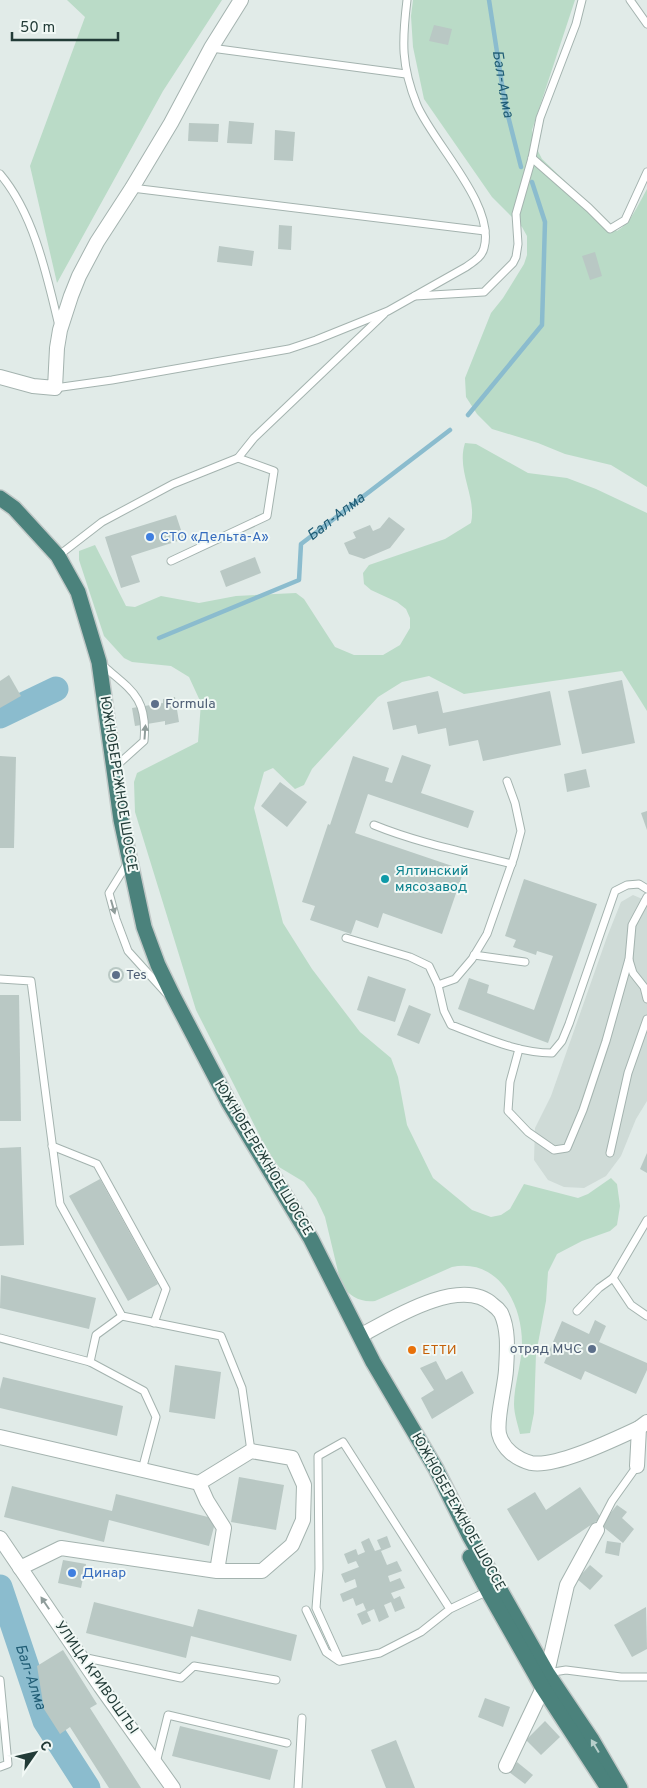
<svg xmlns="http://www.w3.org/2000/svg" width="647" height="1788" font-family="Overpass,sans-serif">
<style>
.built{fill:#cfdbd7}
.green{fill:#badbc7}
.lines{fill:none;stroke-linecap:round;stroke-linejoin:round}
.stream{stroke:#8bbcce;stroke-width:4.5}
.river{stroke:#8bbcce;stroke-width:25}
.building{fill:#b9c8c4}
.service-casing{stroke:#a4b3af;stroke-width:9}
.minor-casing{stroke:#a4b3af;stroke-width:16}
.trunk-casing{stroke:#c1c8c7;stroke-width:18}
.service{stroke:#fff;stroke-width:7}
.minor{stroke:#fff;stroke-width:14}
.trunk{stroke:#4b827c;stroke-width:15}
.oneway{fill:#909d9b}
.oneway2{fill:#b7cfcb}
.shop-dot{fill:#3f7fe0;stroke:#f1f8f5;stroke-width:2}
.service-dot{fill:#5c6f8a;stroke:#f1f8f5;stroke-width:2}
.culture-dot{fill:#0f9aa8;stroke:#f1f8f5;stroke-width:2}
.food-dot{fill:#e8710a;stroke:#f1f8f5;stroke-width:2}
.labels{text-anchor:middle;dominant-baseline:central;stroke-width:4;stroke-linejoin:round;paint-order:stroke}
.shop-label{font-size:14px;fill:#366cbe;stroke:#f1f8f5;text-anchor:start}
.service-label{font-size:14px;fill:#4e5e75;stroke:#f1f8f5;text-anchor:start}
.street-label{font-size:14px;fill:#223b37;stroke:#f1f8f5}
.culture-label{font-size:14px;fill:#0d838f;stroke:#f1f8f5;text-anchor:start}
.food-label{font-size:14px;fill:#c56008;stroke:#f1f8f5;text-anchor:start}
.water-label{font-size:15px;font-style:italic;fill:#1f5c74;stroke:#f1f8f5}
</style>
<rect width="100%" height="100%" fill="#e1ebe8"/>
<polygon class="built" points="633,895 647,901 647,1101 636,1119 621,1156 606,1176 584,1188 564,1187 548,1180 534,1160 535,1128 551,1096 607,937 621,902"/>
<g class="green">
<polygon points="67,0 222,0 163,91 57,283 30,166 85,17"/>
<path d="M413,0H575L532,130L535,145L542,159L617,231C631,223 639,203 647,189V487L611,465L565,454L538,443L492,429L477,414L466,397L465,378L491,313L503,298L524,264L527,255V236L522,227L492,197L424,99L413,47L411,16Z"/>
<path d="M465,443L476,444L528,473L567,478L596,489L647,513V711L622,671L464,694L429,676L402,682L378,697L312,769L304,785L295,789L273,768L264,772L254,808L283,923L312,969L360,1032L391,1058L398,1077L407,1125L433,1178L472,1210L491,1217L501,1215L510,1209L524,1184L578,1198L588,1194L611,1178L617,1184L620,1206L617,1225L610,1231L582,1241L557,1254L548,1272L546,1301L536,1354L534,1413L530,1433L520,1434C518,1425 514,1414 514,1404C514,1384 522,1363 522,1343C522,1303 498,1258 452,1267L375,1301C361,1303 349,1296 341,1284L325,1217L316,1198L304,1182L279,1167L267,1150L196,1010L135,812L134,782L137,773L198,742L201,703L189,677L171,666L132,662L124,658L104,636L79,560V551L95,545L126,606L135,607L161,596L199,603L236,596L296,593L304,599L335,647L354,655H383L400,645L410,628V618L406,609L397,602L371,590L364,584L363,573L369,565L445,539L471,523C477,497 456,471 465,443Z"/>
</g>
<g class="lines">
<g class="stream">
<path id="s1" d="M489,0L505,104L521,167"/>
<polyline points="468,415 542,325 545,222 532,182"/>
<path id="s2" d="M159,638L299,580L301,544L450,430"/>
</g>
<g class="river">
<polyline points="0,716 56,689"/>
<path id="s3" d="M0,1587L45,1721L88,1788"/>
</g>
</g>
<g class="building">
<polygon points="434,25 452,29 448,45 429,41"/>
<polygon points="229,121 254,123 252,144 227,143"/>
<polygon points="189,123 219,124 218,142 188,141"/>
<polygon points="275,130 295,132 293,161 274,160"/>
<polygon points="279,225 292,226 291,250 278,249"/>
<polygon points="219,246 254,251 252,266 217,262"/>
<polygon points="595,252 602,276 590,280 582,256"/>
<polygon points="176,515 184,539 131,556 140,582 121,588 105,537"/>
<polygon points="389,517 405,529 390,548 364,559 349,554 344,543 356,538 353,532 370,525 373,531 380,528"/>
<polygon points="255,557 261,573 226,587 220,571"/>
<polygon points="9,675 21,696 0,708 0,681"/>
<polygon points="622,680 635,743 582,754 568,691"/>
<polygon points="438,691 443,713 550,691 561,745 483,761 478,740 449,746 446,728 418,734 416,725 393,730 387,702"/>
<polygon points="175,697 179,722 165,725 165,721 135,726 132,708 163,703 163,699"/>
<polygon points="402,755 431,765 421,793 474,811 468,828 368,794 355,833 464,870 442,934 383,913 378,928 356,920 351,934 310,920 315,906 302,902 328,824 330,825 353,756 389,768 385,781 392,783"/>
<polygon points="0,756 16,757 14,848 0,848"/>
<polygon points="586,769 590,787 567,792 564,774"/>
<polygon points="280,782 307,802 287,827 261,806"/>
<polygon points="647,811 647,830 641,813"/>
<polygon points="524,879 597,904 548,1043 458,1009 469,978 489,985 487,993 534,1010 553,956 537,951 536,955 513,947 516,940 505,936"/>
<circle cx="116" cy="975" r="8"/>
<polygon points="368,976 406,989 395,1022 357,1010"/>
<polygon points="0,995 19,995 21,1121 0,1121"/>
<polygon points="409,1005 431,1014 419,1044 397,1035"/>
<polygon points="21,1147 24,1245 0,1246 0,1148"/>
<polygon points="647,1153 647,1173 640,1169"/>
<polygon points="100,1179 158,1284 128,1301 69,1196"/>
<polygon points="1,1275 96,1298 89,1329 0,1308"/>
<polygon points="595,1320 606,1326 599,1342 647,1363 647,1370 636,1394 585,1371 581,1380 544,1363 562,1321 589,1334"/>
<polygon points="436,1361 446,1380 462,1371 474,1393 432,1419 421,1398 434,1390 420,1368"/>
<polygon points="175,1365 221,1372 215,1419 169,1412"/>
<polygon points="3,1377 123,1406 117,1436 0,1408 0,1389"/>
<polygon points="239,1477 284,1485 276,1530 231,1522"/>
<polygon points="12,1486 112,1511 116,1494 216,1519 209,1546 109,1520 104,1542 4,1517"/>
<polygon points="580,1487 601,1518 538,1561 507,1509 535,1492 546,1510"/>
<polygon points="617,1505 627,1512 622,1518 634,1529 623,1543 601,1525"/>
<polygon points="387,1536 391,1547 381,1551 387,1565 397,1561 402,1571 388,1576 390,1582 400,1578 405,1588 391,1593 394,1599 400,1596 405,1608 395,1612 391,1602 384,1605 389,1617 379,1622 374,1609 367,1612 371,1621 362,1625 357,1614 366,1610 363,1603 356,1606 353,1598 343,1602 340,1594 357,1587 355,1579 345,1583 341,1574 359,1567 356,1561 348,1564 344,1554 356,1549 358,1555 365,1552 361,1542 369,1538 375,1551 381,1549 377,1540"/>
<polygon points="607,1541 621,1543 619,1556 605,1553"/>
<polygon points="63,1560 86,1564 81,1588 58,1583"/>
<polygon points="590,1565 603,1576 590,1590 577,1579"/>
<polygon points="94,1602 193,1627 198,1609 297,1635 291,1661 191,1636 186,1658 86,1633"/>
<polygon points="646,1607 647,1649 632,1657 614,1625"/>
<polygon points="63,1650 97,1704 90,1708 141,1788 109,1788 70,1727 60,1734 44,1709 37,1666"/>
<polygon points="485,1698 510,1707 503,1727 478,1717"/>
<polygon points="545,1721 560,1737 541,1755 526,1740"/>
<polygon points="180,1726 278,1750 270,1780 172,1756"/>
<polygon points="396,1740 415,1788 386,1788 371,1750"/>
<polygon points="517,1762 533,1775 525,1784 509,1772"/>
</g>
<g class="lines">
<g class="service-casing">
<g id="service">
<polyline points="630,0 647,24"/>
<polyline points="211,48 406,74"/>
<polyline points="532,158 589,208 610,229 625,220 647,172"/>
<path d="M0,174C34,214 47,276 59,326"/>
<polyline points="132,188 485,231"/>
<polyline points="415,296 484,292 513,263 516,257 518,244 516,214 532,158 540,118 576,24 582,0"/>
<path d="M55,388L112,380L289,349L316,340L388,311L466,267C473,262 482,257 484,248C496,205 433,143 417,105C401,66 402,41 407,0"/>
<polyline points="238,458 254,438 384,314"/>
<polyline points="58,556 102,522 173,484 238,458 274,471 267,516 171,561"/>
<path d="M101,664C131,690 148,697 144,741L115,767"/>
<path d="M374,825C418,843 465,852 512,864"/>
<polyline points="127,864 109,893 116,919 128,951 166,993"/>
<path d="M346,938L410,957L429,966L438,985L444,1011L451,1025C484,1037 517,1053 552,1053L562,1041L569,1024L615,891L627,885L639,884L647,889"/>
<polyline points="474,955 525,962"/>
<polyline points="629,960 633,973 644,987 647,999"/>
<polyline points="0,979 31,981 60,1204 122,1316 221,1336 242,1388 251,1451"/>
<polyline points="438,985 455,979 472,959 487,934 514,857 521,831 515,803 507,781"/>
<polyline points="519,1049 510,1082 508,1111 528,1132 554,1150 567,1148 583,1110 606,1041 629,959 632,925 647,897"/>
<polyline points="52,1146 97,1164 166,1289 154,1323"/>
<polyline points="610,1153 628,1073 647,1019"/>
<polyline points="647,1220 613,1278 631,1305 647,1316"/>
<polyline points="577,1311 599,1288 613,1278"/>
<polyline points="0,1338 90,1362 144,1391 156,1417 142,1470"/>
<polyline points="90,1362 96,1335 122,1316"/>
<polyline points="597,1530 612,1501 637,1466"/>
<polyline points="450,1609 343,1442 318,1456 319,1569 316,1608 340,1661 380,1653 421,1632 450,1609 488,1591"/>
<polyline points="306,1610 326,1652 339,1661"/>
<polyline points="82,1657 181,1678 194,1666 276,1680"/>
<polyline points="547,1673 566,1670 621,1677 647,1677"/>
<polyline points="0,1680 8,1764 0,1767"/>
<polyline points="156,1763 168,1715 287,1743"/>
<polyline points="298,1788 302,1718"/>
</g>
</g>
<g class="minor-casing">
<g id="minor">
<polyline points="0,377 33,386 55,388 57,348 60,330 71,296 79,276 97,242 132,188 171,123 211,48 241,0"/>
<path d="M360,1336C391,1319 461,1275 493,1305C496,1307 499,1310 501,1313C509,1330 507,1351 506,1370C505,1387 496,1419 499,1434C503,1449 516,1459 531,1463C556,1468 615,1439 639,1428L647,1422"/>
<polyline points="0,1437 199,1483"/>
<polyline points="637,1466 639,1428"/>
<polyline points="0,1538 101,1687 173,1788"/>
<polyline points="20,1568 61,1548 217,1571 224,1528 207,1501 199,1483 251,1451 292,1458 304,1485 303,1520 292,1545 262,1571 217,1571"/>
<polyline points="547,1673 567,1585 597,1530"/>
<polyline points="506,1766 543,1688"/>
</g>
</g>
<g class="trunk-casing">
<g id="trunk">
<polyline points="0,498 14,508 58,556 78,592 99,662 121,820 144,927 158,965 173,996 229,1103 311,1239 373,1362 436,1469 469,1535 525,1634 547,1673 592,1740 620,1788"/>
<polyline points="470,1557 488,1591 543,1688 608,1788"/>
</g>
</g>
<use href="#service" class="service"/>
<use href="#minor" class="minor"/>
<use href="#trunk" class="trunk"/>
</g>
<defs><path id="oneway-solid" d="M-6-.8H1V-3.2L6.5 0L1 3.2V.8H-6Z" transform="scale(1.25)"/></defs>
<g class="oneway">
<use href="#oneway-solid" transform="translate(145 732) rotate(-86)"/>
<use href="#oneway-solid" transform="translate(113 907) rotate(74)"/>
<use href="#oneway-solid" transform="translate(45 1603) rotate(-124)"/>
</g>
<use class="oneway2" href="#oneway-solid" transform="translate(595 1746) rotate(-121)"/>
<g class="shop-dot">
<circle cx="150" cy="537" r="5"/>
<circle cx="72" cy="1573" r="5"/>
</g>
<g class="service-dot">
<circle cx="155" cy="704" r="5"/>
<circle cx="116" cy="975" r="5"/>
<circle cx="592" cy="1349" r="5"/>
</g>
<circle class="culture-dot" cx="385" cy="879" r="5"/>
<circle class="food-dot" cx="412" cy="1350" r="5"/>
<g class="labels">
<g class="shop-label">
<text x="160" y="537">СТО «Дельта-А»</text>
<text x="82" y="1573">Динар</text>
</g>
<g class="service-label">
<text x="165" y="704">Formula</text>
<text x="126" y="975">Tes</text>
<text x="582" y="1349" text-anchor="end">отряд МЧС</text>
</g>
<g class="street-label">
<text transform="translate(118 784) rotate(81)">ЮЖНОБЕРЕЖНОЕ ШОССЕ</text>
<text transform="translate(263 1158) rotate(59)">ЮЖНОБЕРЕЖНОЕ ШОССЕ</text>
<text transform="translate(458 1512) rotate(61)">ЮЖНОБЕРЕЖНОЕ ШОССЕ</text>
<text transform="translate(96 1678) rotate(55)">УЛИЦА КРИВОШТЫ</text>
</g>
<g class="culture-label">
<text x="395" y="871">Ялтинский<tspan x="395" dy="16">мясозавод</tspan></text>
</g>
<g class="food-label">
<text x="422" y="1350">ЕТТИ</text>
</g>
<g class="water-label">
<text stroke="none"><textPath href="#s1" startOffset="85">Бал-Алма</textPath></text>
<text stroke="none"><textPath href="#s2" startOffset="232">Бал-Алма</textPath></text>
<text stroke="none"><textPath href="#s3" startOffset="95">Бал-Алма</textPath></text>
</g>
</g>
<g transform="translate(35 1753) rotate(56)" stroke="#f1f8f5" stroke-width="4" paint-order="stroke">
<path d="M0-4L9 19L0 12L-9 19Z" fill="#223b37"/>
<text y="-8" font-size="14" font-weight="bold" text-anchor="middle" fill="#223b37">С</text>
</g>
<path d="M12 32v8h106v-8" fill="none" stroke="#223b37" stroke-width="2.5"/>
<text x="20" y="32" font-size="15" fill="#223b37" stroke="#f1f8f5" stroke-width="4" paint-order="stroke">50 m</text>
</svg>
